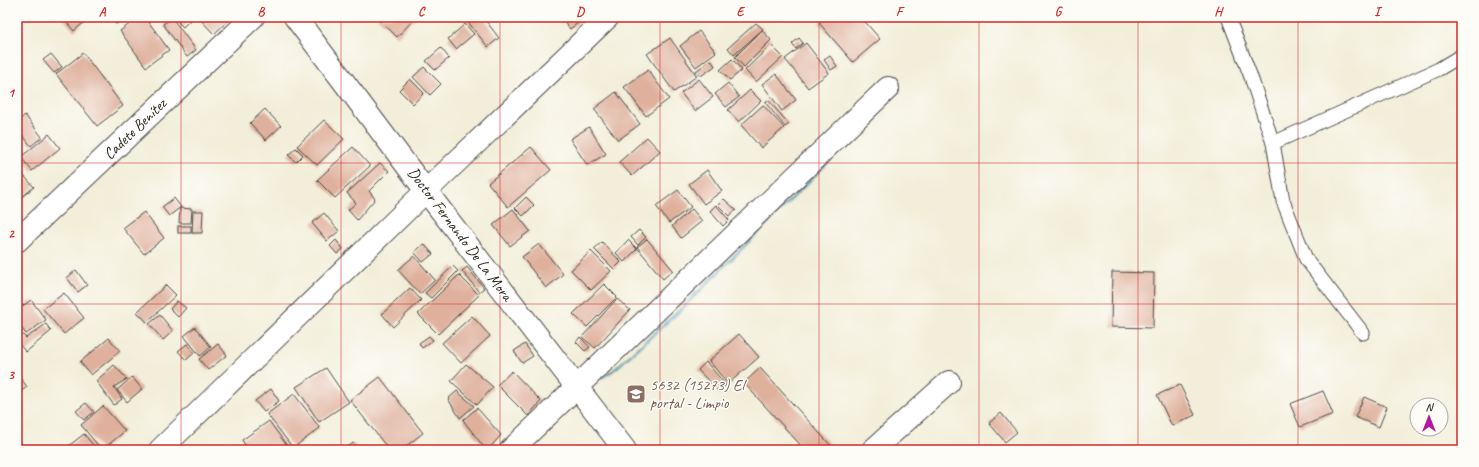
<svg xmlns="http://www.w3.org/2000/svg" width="1479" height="467" font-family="Caveat,sans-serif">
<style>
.water{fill:#66c2e4;stroke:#487688}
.building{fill:#dfb19d}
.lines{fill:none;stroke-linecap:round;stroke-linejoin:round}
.lane-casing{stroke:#494845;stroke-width:15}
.street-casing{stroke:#494845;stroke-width:24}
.lane{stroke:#fff;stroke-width:13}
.street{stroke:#fff;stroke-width:22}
.grid{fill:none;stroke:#d62828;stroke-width:1;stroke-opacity:0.55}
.labels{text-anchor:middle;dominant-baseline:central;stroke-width:3;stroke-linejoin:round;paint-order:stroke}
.street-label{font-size:16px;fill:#2b2b2b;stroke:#fdfcf7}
.education-label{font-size:16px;fill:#785e54;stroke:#fdfcf7;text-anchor:start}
.neatline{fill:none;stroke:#d62828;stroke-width:1.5}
.grid-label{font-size:13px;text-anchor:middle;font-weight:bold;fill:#d62828}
</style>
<rect width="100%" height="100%" fill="#fdfcf7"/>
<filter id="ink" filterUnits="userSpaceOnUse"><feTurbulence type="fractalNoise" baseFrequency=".025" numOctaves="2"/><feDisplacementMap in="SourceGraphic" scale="8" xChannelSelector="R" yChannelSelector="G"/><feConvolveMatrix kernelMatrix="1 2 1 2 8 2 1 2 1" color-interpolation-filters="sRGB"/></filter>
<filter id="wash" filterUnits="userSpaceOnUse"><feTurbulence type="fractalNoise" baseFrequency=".012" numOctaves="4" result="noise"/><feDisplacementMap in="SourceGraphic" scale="16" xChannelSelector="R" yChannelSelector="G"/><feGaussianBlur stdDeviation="0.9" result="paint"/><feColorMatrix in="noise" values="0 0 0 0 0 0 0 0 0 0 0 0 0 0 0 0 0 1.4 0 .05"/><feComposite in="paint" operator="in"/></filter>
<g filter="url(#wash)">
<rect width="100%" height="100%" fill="#f2eed9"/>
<polygon class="water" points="900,89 901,90 684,308 615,370 601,379 600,378 614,369 683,306"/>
<g id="blocks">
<g class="building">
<polygon points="62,17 90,17 74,31"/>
<polygon points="111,17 127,17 116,24"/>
<polygon points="139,17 145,17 169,50 146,67 120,31"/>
<polygon points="173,17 187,17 190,20 183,27"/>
<polygon points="198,17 232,17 214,34"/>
<polygon points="377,17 416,17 397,37"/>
<polygon points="464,17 483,17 499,38 488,47"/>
<polygon points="561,17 586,17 570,29"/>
<polygon points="826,17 861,17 880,39 853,62 819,23"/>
<polygon points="172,18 196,50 187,57 163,24"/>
<polygon points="756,23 763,29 734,55 728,48"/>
<polygon points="465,24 474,34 456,49 448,39"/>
<polygon points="762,30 771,40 744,67 735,57"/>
<polygon points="699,31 716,52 696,67 680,46"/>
<polygon points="670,38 697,76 674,92 647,54"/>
<polygon points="799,38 803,43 796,49 792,44"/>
<polygon points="806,43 829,73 808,88 785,59"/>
<polygon points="771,45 783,57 756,82 745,70"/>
<polygon points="441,48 449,58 435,70 426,61"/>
<polygon points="83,53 123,106 97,126 56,74"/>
<polygon points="51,54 62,67 54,73 43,60"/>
<polygon points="830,56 837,66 831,70 824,60"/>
<polygon points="732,59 742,70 730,80 720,70"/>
<polygon points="711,60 715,66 701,76 696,71"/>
<polygon points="424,67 441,84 430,95 413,77"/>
<polygon points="648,70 669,99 646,116 624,87"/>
<polygon points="776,74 796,100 782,111 762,84"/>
<polygon points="410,79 424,93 413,104 399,90"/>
<polygon points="699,79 713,97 695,111 681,93"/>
<polygon points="728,83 739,97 726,107 715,94"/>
<polygon points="750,90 761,101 739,122 728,110"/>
<polygon points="616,92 640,124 618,140 594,109"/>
<polygon points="768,100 789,124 785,127 765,102"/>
<polygon points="763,105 784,128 761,148 741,125"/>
<polygon points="265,109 281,126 266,140 250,123"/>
<polygon points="25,115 42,137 31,146 17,128 17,122"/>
<polygon points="324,120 344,139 317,165 297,146"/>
<polygon points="589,127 606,154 587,165 570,139"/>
<polygon points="49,134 60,148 32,171 21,157"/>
<polygon points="647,137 660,151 632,176 619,162"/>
<polygon points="353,147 370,166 335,198 317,180"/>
<polygon points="531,147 551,170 508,207 488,183"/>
<polygon points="296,148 303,155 296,162 288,155"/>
<polygon points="380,163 389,171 369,191 375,199 357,220 348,210 356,203 347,193"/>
<polygon points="17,168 34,187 17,201"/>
<polygon points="707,170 722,191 704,204 689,184"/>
<polygon points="678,190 691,207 669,223 656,206"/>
<polygon points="526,197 534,205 523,216 515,208"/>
<polygon points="174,198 181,207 169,216 162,207"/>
<polygon points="724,199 736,210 729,216 718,205"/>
<polygon points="716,205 729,220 723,226 710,211"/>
<polygon points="180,208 192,209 191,223 179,223"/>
<polygon points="513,209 530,231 510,246 493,225"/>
<polygon points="692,209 702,221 681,238 672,226"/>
<polygon points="193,211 203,211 202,233 192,233"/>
<polygon points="144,212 164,238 144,254 123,228"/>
<polygon points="324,213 339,231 327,241 312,223"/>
<rect x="178" y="226" width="13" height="7"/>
<polygon points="639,230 646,237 638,245 631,237"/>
<polygon points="647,239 673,270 663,279 637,247"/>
<polygon points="336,240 343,249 337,254 330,246"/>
<polygon points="628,240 637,249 624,262 616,253"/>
<polygon points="602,242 621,262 614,269 594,249"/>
<polygon points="424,244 433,254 423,262 414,252"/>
<polygon points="539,244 563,274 546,288 522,257"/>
<polygon points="591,251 611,271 591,290 571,270"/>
<polygon points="414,256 435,280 420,294 398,270"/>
<polygon points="453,266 458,271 431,298 425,293"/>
<polygon points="467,267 484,288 479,292 462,271"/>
<polygon points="76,270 87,285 78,292 67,278"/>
<polygon points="1112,272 1154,273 1153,328 1111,327"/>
<polygon points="459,275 479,295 438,334 418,314"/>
<polygon points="604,284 617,297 587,327 573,314"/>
<polygon points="166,285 176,295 147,322 137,312"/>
<polygon points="410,288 421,300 393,327 382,314"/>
<polygon points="64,293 84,318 64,334 43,309"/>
<polygon points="617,299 630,310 595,348 582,337"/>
<polygon points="31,300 46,320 26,334 17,322 17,310"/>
<polygon points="177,301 186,308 178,317 170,309"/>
<polygon points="160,315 173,331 163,340 149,324"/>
<polygon points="472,316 490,336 461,363 442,343"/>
<polygon points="46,324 51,331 26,352 17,342 17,329 26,338"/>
<polygon points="195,327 211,347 200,356 184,336"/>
<polygon points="739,334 759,357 728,384 709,361"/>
<polygon points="429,336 433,340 422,348 419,343"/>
<polygon points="580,337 590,347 585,351 576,342"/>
<polygon points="109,338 120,351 91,375 80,362"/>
<polygon points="187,344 194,353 186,360 178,351"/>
<polygon points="218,344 227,355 208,370 199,359"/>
<polygon points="525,344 533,356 522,363 514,351"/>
<polygon points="706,362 726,385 719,392 698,370"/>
<polygon points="466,364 493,387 477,405 451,381"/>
<polygon points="114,365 127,379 114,387 122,399 114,405 96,381"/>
<polygon points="326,368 349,402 319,422 296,387"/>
<polygon points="760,368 835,450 805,450 744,383"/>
<polygon points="512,371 541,401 528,416 497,385"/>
<polygon points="20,377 27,387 17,394 17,379"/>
<polygon points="132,377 142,389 127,402 117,390"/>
<polygon points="380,377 423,433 401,450 389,450 350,400"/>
<polygon points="1180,385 1195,415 1172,426 1157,395"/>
<polygon points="271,389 279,401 264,412 255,401"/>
<polygon points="457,391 474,406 460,418 448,399"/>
<polygon points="1323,391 1333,414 1300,427 1290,404"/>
<polygon points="294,394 320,428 293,448 267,414"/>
<polygon points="1364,397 1387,407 1379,427 1355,417"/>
<polygon points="86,403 94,412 84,420 76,411"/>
<polygon points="103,406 125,431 102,450 81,425"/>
<polygon points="477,408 501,435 488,450 486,450 463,420"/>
<polygon points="1001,413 1017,432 1005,442 989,423"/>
<polygon points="269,421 290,450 248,450 242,440"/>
<polygon points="84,434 97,450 68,450 66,448"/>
<polygon points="17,435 25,450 17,450"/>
<polygon points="353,443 359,450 344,450"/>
</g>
</g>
</g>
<g filter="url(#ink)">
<use href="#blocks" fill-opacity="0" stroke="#494845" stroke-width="1"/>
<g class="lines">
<g class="lane-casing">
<g id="lane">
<polyline points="1228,17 1251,77 1273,143 1283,201 1306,259 1363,333"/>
<polyline points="1273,143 1439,69 1462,55"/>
</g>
</g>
<g class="street-casing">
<g id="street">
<polyline points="295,17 426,191 625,450"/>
<polyline points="17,241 253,17"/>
<polyline points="160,450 426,191 608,17"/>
<polyline points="511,450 888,88"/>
<polyline points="873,450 949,382"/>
</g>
</g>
<use href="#lane" class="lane"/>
<use href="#street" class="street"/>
</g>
</g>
<path class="grid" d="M181,17V450M341,17V450M500,17V450M660,17V450M819,17V450M979,17V450M1138,17V450M1298,17V450M17,163H1462M17,304H1462"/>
<defs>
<g id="school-square" transform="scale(1)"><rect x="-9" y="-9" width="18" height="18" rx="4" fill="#8d6e63" stroke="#fdfcf7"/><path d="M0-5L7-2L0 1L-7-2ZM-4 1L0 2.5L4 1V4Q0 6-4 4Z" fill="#fff"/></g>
</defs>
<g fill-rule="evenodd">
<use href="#school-square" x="636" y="394"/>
</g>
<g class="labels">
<g class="street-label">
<text transform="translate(135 129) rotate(-44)">Cadete Benítez</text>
<text transform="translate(460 234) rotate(53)">Doctor Fernando De La Mora</text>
</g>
<g class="education-label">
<text x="650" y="385">5632 (15273) El<tspan x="650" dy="18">portal - Limpio</tspan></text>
</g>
</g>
<rect width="1479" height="467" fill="none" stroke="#fdfcf7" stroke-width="44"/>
<g transform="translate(1429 417)"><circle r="19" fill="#fdfcf7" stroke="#a9a8a5"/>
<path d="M0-3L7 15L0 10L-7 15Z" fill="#b5179e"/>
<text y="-6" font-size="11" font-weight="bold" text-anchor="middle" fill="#2b2b2b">N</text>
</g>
<rect x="22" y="22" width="1435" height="423" class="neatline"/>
<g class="grid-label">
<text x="102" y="16">A</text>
<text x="261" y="16">B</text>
<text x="421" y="16">C</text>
<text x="580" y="16">D</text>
<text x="740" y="16">E</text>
<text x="899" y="16">F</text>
<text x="1058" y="16">G</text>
<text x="1218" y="16">H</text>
<text x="1377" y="16">I</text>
<text x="11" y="97">1</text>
<text x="11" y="238">2</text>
<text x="11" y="379">3</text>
</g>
</svg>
